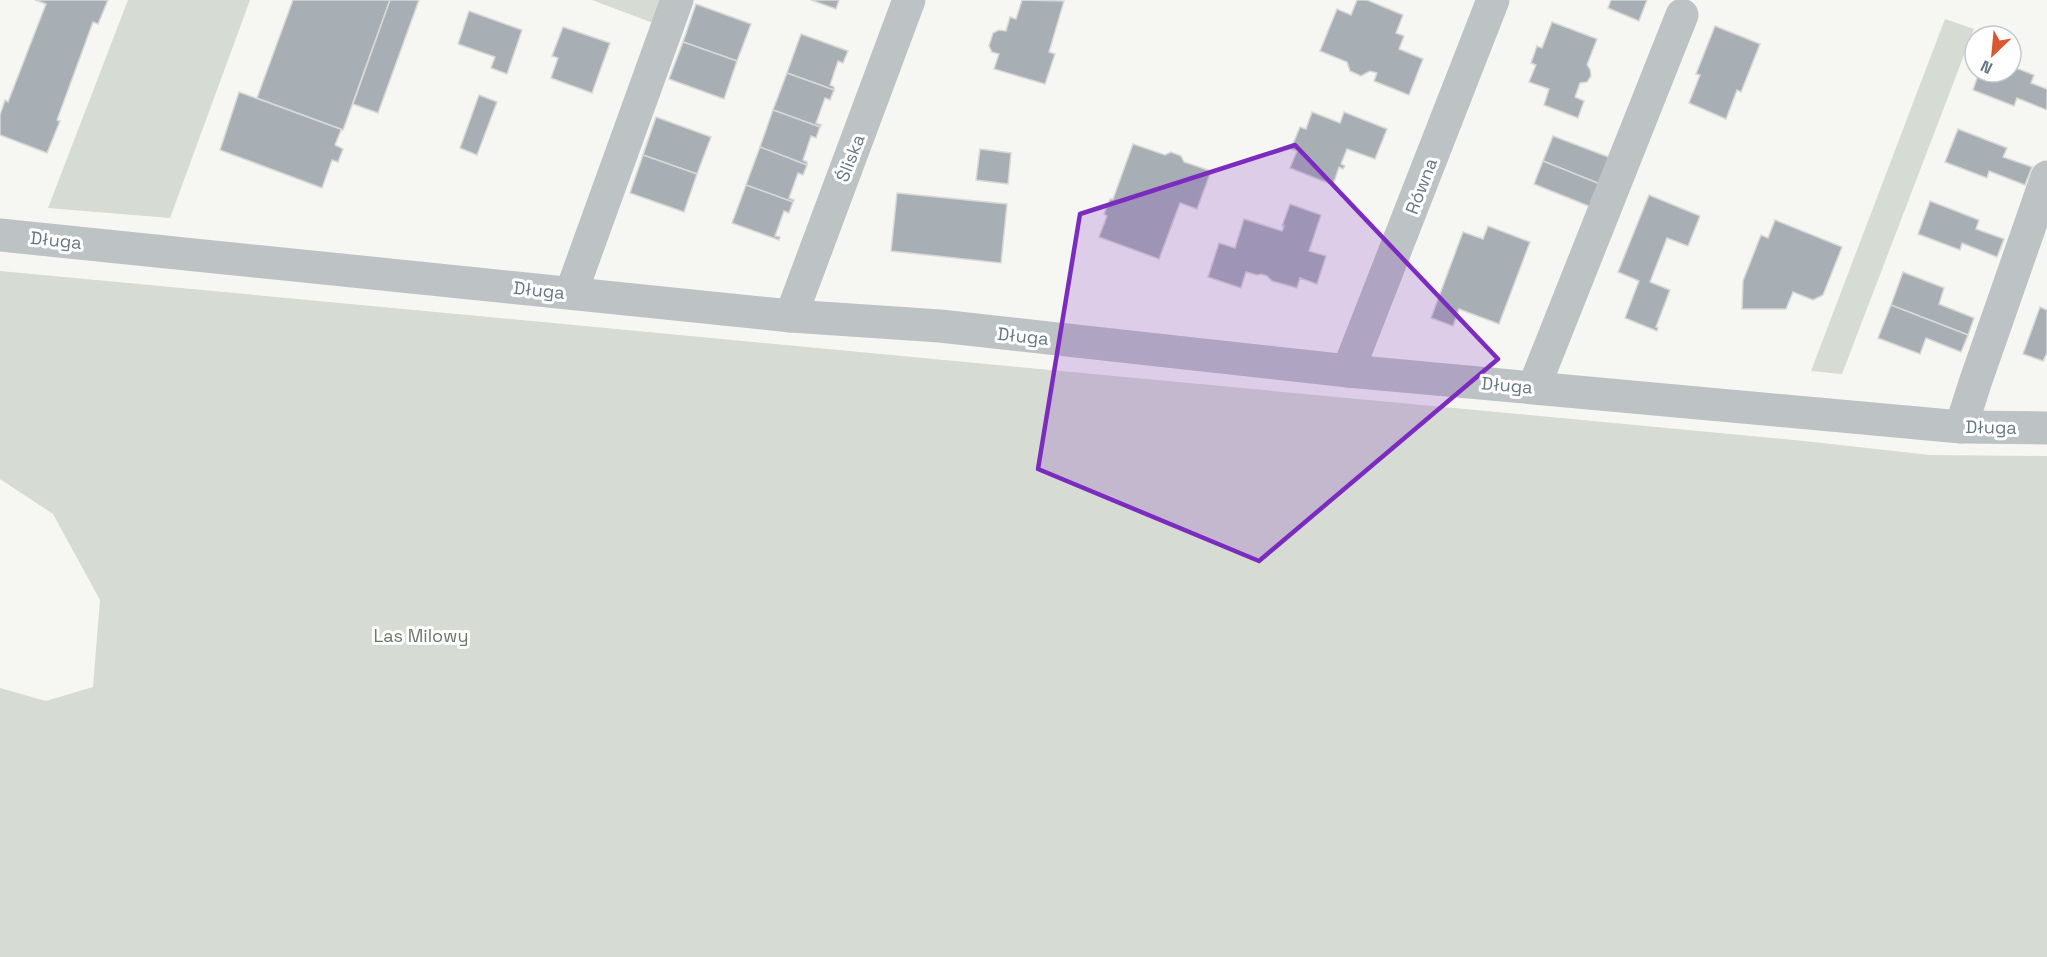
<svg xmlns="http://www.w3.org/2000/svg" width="2047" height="957" font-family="'Space Grotesk',sans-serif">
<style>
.green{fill:#d6dbd3}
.building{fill:#a7afb4;stroke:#d8d8d6;stroke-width:1.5}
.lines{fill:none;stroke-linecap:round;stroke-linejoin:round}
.minor{stroke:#bdc2c5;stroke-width:33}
.marked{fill:#7b2cbf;fill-opacity:0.2;stroke:#7b2cbf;stroke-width:4.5;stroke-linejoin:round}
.labels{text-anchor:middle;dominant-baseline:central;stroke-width:6;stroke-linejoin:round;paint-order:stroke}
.street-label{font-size:18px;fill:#677783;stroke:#fff}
.park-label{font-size:18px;fill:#6a7a66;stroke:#fff}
</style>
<rect width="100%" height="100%" fill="#f6f6f3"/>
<g class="green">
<polygon points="128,0 250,0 170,218 48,208"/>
<polygon points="592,0 662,0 653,23"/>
<polygon points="1945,19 1974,29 1842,374 1811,371"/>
<polygon points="0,271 1804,441 1930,455 2047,456 2047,957 0,957 0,688 46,701 93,687 100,600 53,514 0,479"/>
</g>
<g class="building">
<polygon points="35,0 108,0 98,24 93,22 57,120 60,121 47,153 0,135 0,115 5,100 8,102 46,4"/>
<polygon points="293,0 390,0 343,130 257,98"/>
<polygon points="390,0 419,0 378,113 353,104"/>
<polygon points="811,0 839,0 836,9"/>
<polygon points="1022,0 1064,1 1049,52 1055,54 1045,84 994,69 999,54 992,52 989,46 993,33 999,30 1006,31 1010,17 1016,19"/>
<polygon points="1357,0 1367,0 1403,15 1396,33 1404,36 1399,49 1423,59 1409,95 1374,81 1377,73 1370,71 1361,76 1350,71 1347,62 1320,51 1337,9 1351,15"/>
<polygon points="1611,0 1647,0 1639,21 1608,8"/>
<polygon points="696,4 751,24 737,61 683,42"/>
<polygon points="469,11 522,30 507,74 491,68 495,57 458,44"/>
<polygon points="1552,22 1597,39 1587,65 1590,69 1591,76 1587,82 1580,83 1575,97 1584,101 1578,118 1544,105 1549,89 1529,82 1536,65 1531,63 1537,46 1542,48"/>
<polygon points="1715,26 1760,44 1741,92 1737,90 1726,119 1689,103 1700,75 1696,74"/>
<polygon points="563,27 610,43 592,93 551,78 558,58 552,56"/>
<polygon points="801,34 848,51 843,63 838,61 830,85 834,87 834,90 787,73"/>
<polygon points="683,42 737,61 724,99 669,79"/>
<polygon points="2011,66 2034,75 2031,83 2047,89 2047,110 2017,98 2014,106 1973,90 1979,72 2011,72"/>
<polygon points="787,73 834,90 830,100 825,98 816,123 821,125 820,127 773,110"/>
<polygon points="239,92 343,130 341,130 335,145 343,149 338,162 332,160 322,188 220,150"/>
<polygon points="479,95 497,102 477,155 460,148"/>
<polygon points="773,110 820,127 816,138 811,136 803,160 807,162 807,165 760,147"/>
<polygon points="1312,112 1340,123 1344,112 1387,129 1375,159 1347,149 1341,164 1345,166 1343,169 1339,167 1333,185 1290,168 1297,151 1291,149 1300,127 1306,129"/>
<polygon points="656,117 711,137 697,174 643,155"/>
<polygon points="1958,129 2007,148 2003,157 2032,167 2025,185 1989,171 1987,178 1945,162"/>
<polygon points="1553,136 1611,158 1600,184 1543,161"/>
<polygon points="1133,144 1165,155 1171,152 1181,156 1184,162 1211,171 1197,209 1180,203 1159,259 1099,237 1107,216 1104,214 1110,199 1113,199"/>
<polygon points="760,147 807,165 803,175 798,173 789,198 794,200 793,202 746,185"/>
<polygon points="980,149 1011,153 1008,184 976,180"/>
<polygon points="643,155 697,174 684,212 630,193"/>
<polygon points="1543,161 1600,184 1591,207 1534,184"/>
<polygon points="746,185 793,202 789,213 784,211 775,236 780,237 779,240 732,223"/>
<polygon points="897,193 1007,204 1001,263 891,251"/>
<polygon points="1649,195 1700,216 1688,246 1667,238 1650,282 1670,290 1656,327 1658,328 1657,331 1625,318 1639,281 1618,272"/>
<polygon points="1930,201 1979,220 1976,229 2004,239 1997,257 1962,243 1960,250 1918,234"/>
<polygon points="1290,204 1321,215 1309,251 1326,256 1317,284 1300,278 1297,288 1272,281 1267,276 1261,274 1257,275 1246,272 1241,288 1208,277 1219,243 1235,248 1244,219 1282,231 1284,226 1282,226"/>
<polygon points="1775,220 1842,247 1823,295 1813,300 1793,292 1786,309 1742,309 1743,281 1761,235 1768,238"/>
<polygon points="1488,226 1530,242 1499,324 1459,309 1453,326 1431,318 1463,232 1483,239"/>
<polygon points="1903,272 1944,288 1939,304 1974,318 1968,335 1891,305"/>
<polygon points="1891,305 1968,335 1961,352 1926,338 1920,354 1878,338"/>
<polygon points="2040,307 2047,310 2047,353 2043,361 2023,354"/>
</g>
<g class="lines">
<g class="minor">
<polyline points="0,235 791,316 940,326 1348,371 1961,427 2047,428"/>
<polyline points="571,293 677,0"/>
<polyline points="791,316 909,0"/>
<polyline points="1348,371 1493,0"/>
<polyline points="1534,387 1682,15"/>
<polyline points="1961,427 1975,383 2047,177"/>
</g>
</g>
<path class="marked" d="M1295,145L1498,359L1259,561L1038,469L1080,214Z"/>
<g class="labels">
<g class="street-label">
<text transform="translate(850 158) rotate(-69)">Śliska</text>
<text transform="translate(1421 186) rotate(-69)">Równa</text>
<text transform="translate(56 240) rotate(6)">Długa</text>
<text transform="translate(539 290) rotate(6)">Długa</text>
<text transform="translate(1023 336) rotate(6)">Długa</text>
<text transform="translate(1507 385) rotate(5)">Długa</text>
<text transform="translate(1991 427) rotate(1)">Długa</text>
</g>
<g class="park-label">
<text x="421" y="635">Las Milowy</text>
</g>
</g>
<g transform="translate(1993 54) rotate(206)"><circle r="28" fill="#ffffff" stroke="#c2c9cd" stroke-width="1.5"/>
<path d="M0-4.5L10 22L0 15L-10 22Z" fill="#d95731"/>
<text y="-9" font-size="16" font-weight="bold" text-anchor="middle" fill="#677783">N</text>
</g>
</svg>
